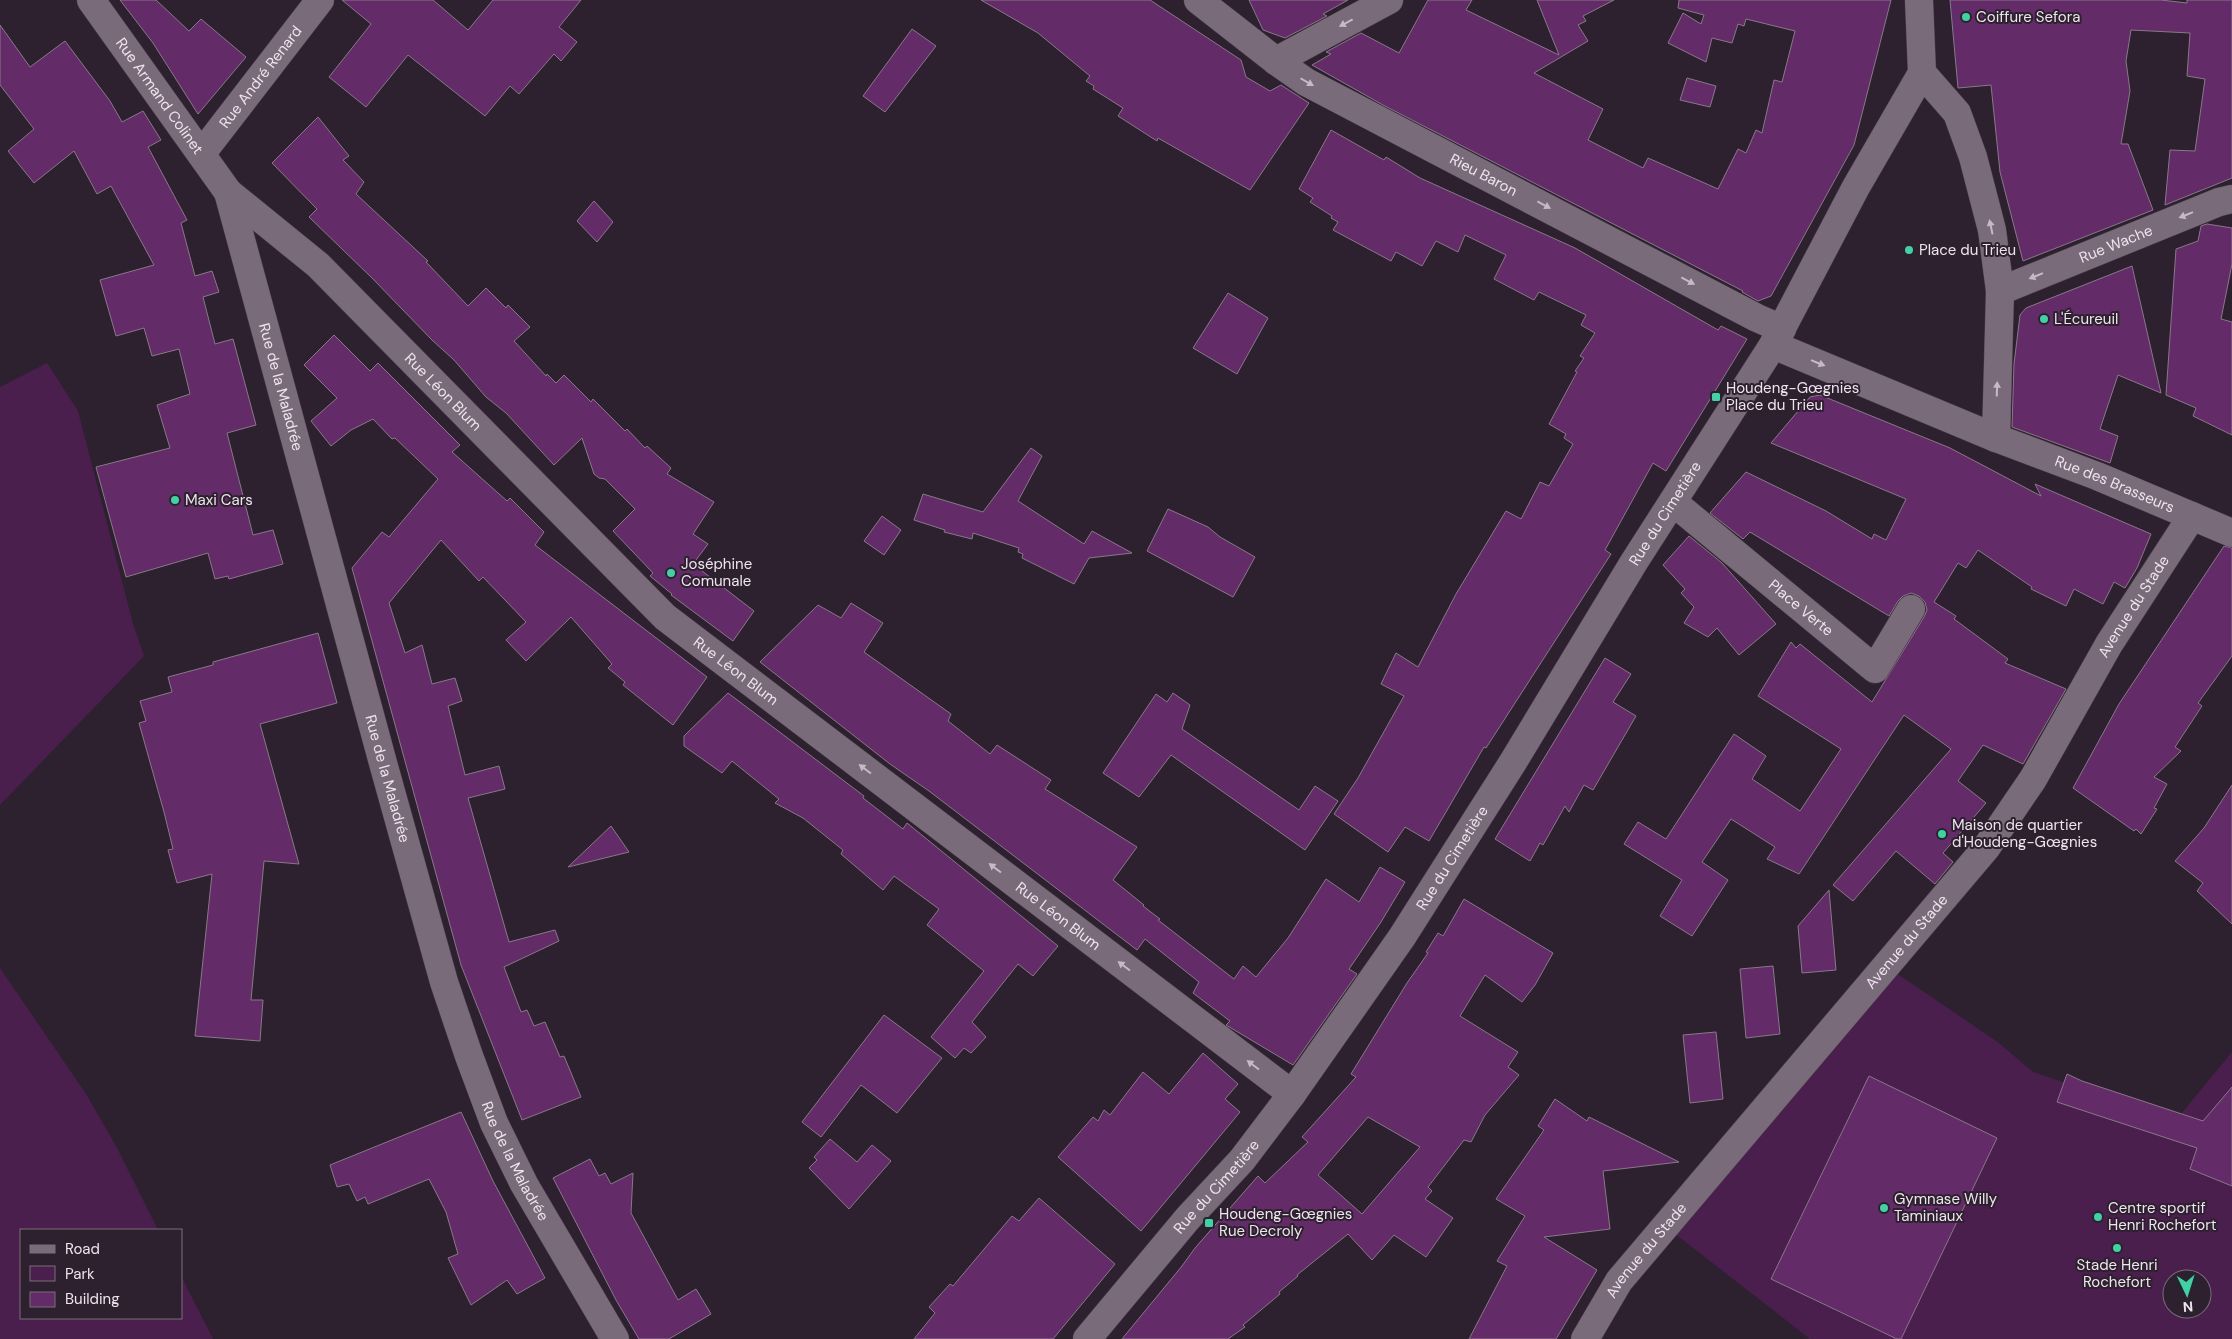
<svg xmlns="http://www.w3.org/2000/svg" width="2232" height="1339" font-family="'DM Sans',sans-serif">
<style>
.green{fill:#4a1e4d;fill-rule:evenodd}
.building{fill:#632b67;stroke:#887889;fill-rule:evenodd}
.lines{fill:none;stroke-linecap:round;stroke-linejoin:round}
.minor-casing{stroke:#4a3e4a;stroke-width:29}
.minor{stroke:#7a6b7b;stroke-width:28}
.oneway{fill:#c5bac5}
.poi-dot{fill:#3bd4a4;stroke:#2e212f;stroke-width:2}
.labels{text-anchor:middle;dominant-baseline:central;stroke-width:4;stroke-linejoin:round;paint-order:stroke}
.poi-label{font-size:15px;fill:#ede4ed;stroke:#2e212f;text-anchor:start}
.street-label{font-size:15px;fill:#ede4ed;stroke:#2e212f}
</style>
<rect width="100%" height="100%" fill="#2e212f"/>
<g class="green">
<polygon points="47,363 78,411 133,624 144,656 0,805 0,387"/>
<path d="M1886,966L1999,1043L2033,1072L2176,1120L2232,1052V1339H1810L1665,1226ZM2172,1279H2202V1309H2172Z"/>
<polygon points="0,968 86,1094 116,1146 158,1230 21,1230 21,1318 181,1318 181,1276 213,1339 0,1339"/>
</g>
<g class="building">
<polygon points="120,0 156,0 189,31 201,19 246,57 198,114 153,43"/>
<polygon points="342,0 433,0 468,30 493,0 581,0 559,27 577,42 561,61 554,54 519,94 510,86 485,116 408,55 366,107 329,77 371,24"/>
<polygon points="981,0 1150,0 1241,60 1246,77 1270,91 1281,85 1309,103 1250,190 1158,138 1157,141 1118,116 1123,108 1093,89 1094,86 1086,81 1090,76 1038,33"/>
<polygon points="1249,0 1348,0 1323,14 1327,16 1285,38 1263,30"/>
<polygon points="1428,0 1472,0 1466,10 1559,55 1537,0 1614,0 1583,16 1586,21 1578,25 1588,41 1534,73 1603,109 1588,140 1643,168 1648,158 1718,189 1738,149 1746,153 1756,130 1762,133 1774,80 1782,82 1795,31 1746,19 1744,26 1738,24 1732,43 1712,38 1706,62 1668,43 1683,13 1701,24 1704,15 1678,8 1679,0 1891,0 1854,145 1771,296 1758,301 1742,292 1743,291 1383,105 1312,65 1331,54 1326,52 1361,33 1399,53"/>
<polygon points="1950,0 2161,0 2187,3 2187,0 2232,0 2232,178 2165,205 2170,150 2195,151 2205,79 2187,76 2190,33 2131,30 2126,61 2130,91 2121,144 2128,144 2153,210 2023,261 2000,172 1991,85 1958,88"/>
<polygon points="0,25 30,67 65,41 110,101 122,122 143,111 161,140 148,147 187,220 181,223 195,276 212,271 219,292 203,297 215,344 233,339 256,425 227,433 253,535 273,530 283,564 229,579 228,576 215,579 208,553 126,577 96,467 170,448 157,405 190,394 179,349 152,356 144,328 116,336 100,280 154,265 111,186 97,194 74,151 34,183 8,151 34,129 0,85"/>
<polygon points="912,29 936,46 885,112 863,96"/>
<polygon points="1687,78 1716,86 1710,107 1680,100"/>
<polygon points="318,117 349,156 343,160 364,182 356,194 428,261 426,262 468,306 486,288 506,308 508,305 530,327 514,341 546,376 547,374 556,383 564,375 591,402 593,399 625,431 627,429 645,448 647,446 671,468 667,474 714,502 693,534 708,544 693,564 754,611 733,641 671,595 672,594 650,576 653,573 613,531 635,509 605,479 599,478 594,474 582,438 554,465 506,413 486,397 454,360 432,340 372,278 309,217 317,209 272,163"/>
<polygon points="1331,130 1384,160 1386,157 1420,178 1575,248 1718,330 1721,326 1747,339 1666,471 1653,463 1605,550 1611,554 1486,748 1484,747 1429,841 1405,827 1388,852 1334,814 1358,778 1404,696 1381,684 1396,653 1418,667 1456,594 1506,511 1521,519 1540,482 1549,486 1573,444 1564,438 1566,434 1549,424 1577,372 1575,371 1584,358 1580,356 1595,333 1581,325 1586,315 1539,292 1534,300 1494,279 1506,255 1465,235 1458,252 1436,241 1422,266 1396,252 1391,261 1333,230 1338,222 1331,218 1332,216 1310,202 1313,198 1299,189"/>
<polygon points="594,201 613,222 597,242 577,221"/>
<polygon points="2207,224 2232,228 2232,264 2221,319 2232,322 2232,435 2193,416 2196,408 2166,395 2176,249 2198,241 2201,226"/>
<polygon points="2132,266 2161,393 2118,375 2100,429 2118,436 2110,463 2012,427 2014,364 2020,315 2026,308"/>
<polygon points="1228,293 1268,318 1237,374 1193,348"/>
<polygon points="334,335 370,371 378,363 460,445 452,452 507,501 510,498 544,532 535,545 707,677 673,725 623,685 625,682 608,668 612,664 571,617 526,661 506,640 526,622 483,577 479,581 441,540 389,603 405,653 422,645 432,684 455,678 462,701 448,706 465,775 499,766 505,789 468,798 509,942 555,930 559,941 504,967 521,1012 527,1010 534,1026 545,1022 560,1057 564,1056 581,1097 522,1120 461,965 352,568 382,532 389,537 438,479 395,438 392,439 373,419 351,430 331,446 311,421 337,398 304,365"/>
<polygon points="1820,395 1950,448 2041,496 2035,484 2151,534 2137,568 2125,588 2114,582 2103,604 2074,589 2066,606 2031,589 2032,587 1978,550 1966,568 1958,563 1934,602 1956,616 1954,619 2008,659 2005,663 2066,689 2023,764 1983,745 1958,781 1986,803 1943,853 1953,862 1935,884 1896,851 1853,901 1833,885 1951,749 1904,715 1799,874 1767,859 1775,847 1731,819 1702,862 1728,880 1692,936 1660,916 1682,880 1624,844 1638,822 1666,839 1734,734 1766,756 1752,779 1800,811 1841,749 1758,696 1791,642 1796,648 1800,644 1872,702 1924,617 1927,610 1925,602 1919,596 1911,593 1903,596 1898,601 1889,616 1750,532 1743,539 1710,513 1746,472 1826,511 1872,539 1874,534 1886,540 1906,499 1771,443 1810,397"/>
<polygon points="1031,448 1042,456 1018,501 1084,544 1092,531 1132,553 1089,558 1074,584 1022,558 1023,554 1018,552 1019,548 973,533 972,539 944,532 945,530 914,520 923,494 983,512"/>
<polygon points="1168,509 1208,527 1220,537 1255,557 1233,597 1147,551"/>
<polygon points="882,516 901,530 884,555 864,541"/>
<polygon points="1689,536 1722,563 1776,624 1739,655 1717,628 1708,637 1684,623 1694,607 1681,593 1685,589 1663,565"/>
<polygon points="2224,546 2232,548 2232,656 2198,703 2202,706 2175,747 2181,751 2154,777 2167,784 2154,808 2157,809 2141,834 2136,829 2134,831 2073,788 2119,704"/>
<polygon points="851,603 883,623 864,652 951,714 948,721 990,754 997,745 1051,780 1045,789 1137,847 1113,880 1144,905 1143,906 1160,919 1158,920 1234,979 1243,966 1256,977 1288,938 1326,879 1359,902 1380,867 1405,882 1381,922 1349,969 1357,974 1293,1065 1226,1025 1230,1021 1193,993 1199,982 1145,939 1137,950 929,791 890,764 760,662 818,605 841,618"/>
<polygon points="318,633 337,703 260,724 299,864 264,861 251,1000 263,1000 260,1041 195,1036 212,874 177,883 168,850 173,849 164,812 139,723 146,721 140,701 172,692 168,677 213,665 213,662"/>
<polygon points="1605,658 1631,674 1613,702 1636,716 1593,790 1584,785 1569,812 1565,806 1543,845 1540,843 1530,861 1495,839"/>
<polygon points="728,693 864,796 863,798 903,829 907,823 1058,946 1033,976 1018,964 972,1022 986,1037 971,1053 964,1048 955,1058 931,1037 984,971 927,925 939,909 894,876 883,890 841,854 843,850 803,818 775,803 779,799 732,761 722,773 684,746 684,736"/>
<polygon points="1173,693 1190,705 1182,729 1299,810 1315,786 1338,801 1305,850 1171,755 1139,797 1103,773 1156,694 1167,702"/>
<polygon points="2232,785 2232,924 2197,891 2203,883 2175,861 2204,828"/>
<polygon points="611,826 629,852 568,867"/>
<polygon points="1829,890 1836,970 1802,973 1798,926"/>
<path d="M1464,899L1553,953L1535,985L1522,1002L1485,975L1460,1016L1518,1052L1508,1067L1519,1075L1485,1115L1471,1142L1464,1140L1428,1187L1432,1191L1425,1199L1453,1218L1426,1257L1394,1235L1372,1260L1348,1234L1297,1275L1298,1276L1279,1292L1280,1294L1243,1325L1245,1327L1228,1339H1122L1182,1266L1195,1248L1258,1176L1265,1183L1308,1142L1302,1137L1356,1077L1351,1074L1407,983L1428,953L1426,952L1438,933L1443,936ZM1368,1117L1420,1147L1362,1214L1318,1175Z"/>
<polygon points="1773,966 1780,1034 1746,1038 1740,969"/>
<polygon points="884,1015 942,1058 897,1113 861,1085 821,1137 802,1122"/>
<polygon points="1716,1032 1723,1099 1690,1103 1683,1035"/>
<polygon points="1203,1053 1238,1084 1225,1099 1240,1112 1141,1231 1058,1157 1093,1117 1098,1121 1104,1110 1110,1115 1143,1072 1169,1094"/>
<polygon points="2067,1074 2082,1081 2203,1121 2232,1087 2232,1186 2190,1169 2197,1148 2057,1102"/>
<polygon points="1869,1076 1997,1138 1901,1339 1897,1339 1771,1279"/>
<polygon points="1555,1099 1587,1121 1589,1117 1679,1162 1603,1171 1610,1229 1544,1237 1597,1270 1556,1339 1469,1339 1507,1266 1497,1261 1525,1216 1496,1199 1544,1130 1538,1126"/>
<polygon points="461,1112 493,1181 545,1278 517,1294 507,1280 471,1305 448,1258 458,1254 446,1212 429,1179 368,1204 365,1197 357,1201 349,1184 337,1187 330,1165"/>
<polygon points="830,1139 857,1162 872,1145 891,1161 849,1209 809,1168 817,1160 814,1157"/>
<polygon points="590,1159 599,1176 605,1173 611,1184 633,1173 631,1213 678,1300 696,1289 711,1314 669,1339 639,1339 616,1300 553,1178"/>
<polygon points="1039,1198 1115,1264 1053,1339 914,1339 935,1313 929,1307 950,1284 953,1286 1012,1216 1019,1221"/>
</g>
<g class="lines">
<g class="minor-casing">
<g id="minor">
<path id="s1" d="M91,0L228,192L318,265L665,617L1292,1094"/>
<path id="s2" d="M1198,0L1276,61L1306,82L1757,318L1782,329"/>
<polyline points="1919,0 1922,73"/>
<polyline points="1276,61 1389,0"/>
<polyline points="1922,73 1957,113 1973,157 1992,230 2000,291 1996,438"/>
<path id="s3" d="M202,153L320,0"/>
<path id="s4" d="M228,192L383,763L444,982L469,1056L494,1123L524,1184L615,1339"/>
<path id="s5" d="M2000,291L2219,202L2232,199"/>
<path id="s6" d="M1773,345L1996,438L2097,476L2232,533"/>
<path id="s7" d="M1673,502L1875,669L1911,609"/>
<path id="s8" d="M1087,1339L1188,1218L1242,1160L1292,1094L1402,937L1513,762L1634,562L1773,345L1856,187L1922,73"/>
<path id="s9" d="M1585,1339L1619,1281L1986,848L2033,779L2109,644L2192,516"/>
</g>
</g>
<use href="#minor" class="minor"/>
</g>
<defs><path id="oneway-solid" d="M-6-.8H1V-3.2L6.5 0L1 3.2V.8H-6Z" transform="scale(1.25)"/></defs>
<g class="oneway">
<use href="#oneway-solid" transform="translate(1346 23) rotate(152)"/>
<use href="#oneway-solid" transform="translate(1307 82) rotate(30)"/>
<use href="#oneway-solid" transform="translate(1544 205) rotate(28)"/>
<use href="#oneway-solid" transform="translate(2186 215) rotate(158)"/>
<use href="#oneway-solid" transform="translate(1991 227) rotate(-102)"/>
<use href="#oneway-solid" transform="translate(2036 276) rotate(158)"/>
<use href="#oneway-solid" transform="translate(1688 281) rotate(28)"/>
<use href="#oneway-solid" transform="translate(1818 363) rotate(22)"/>
<use href="#oneway-solid" transform="translate(1997 389) rotate(-88)"/>
<use href="#oneway-solid" transform="translate(865 769) rotate(-143)"/>
<use href="#oneway-solid" transform="translate(995 868) rotate(-143)"/>
<use href="#oneway-solid" transform="translate(1124 966) rotate(-143)"/>
<use href="#oneway-solid" transform="translate(1253 1065) rotate(-143)"/>
</g>
<g class="poi-dot">
<circle cx="1966" cy="17" r="5"/>
<circle cx="1909" cy="250" r="5"/>
<circle cx="2044" cy="319" r="5"/>
<rect x="1711" y="392" width="10" height="10" rx="2.5"/>
<circle cx="175" cy="500" r="5"/>
<circle cx="671" cy="573" r="5"/>
<circle cx="1942" cy="834" r="5"/>
<circle cx="1884" cy="1208" r="5"/>
<circle cx="2098" cy="1217" r="5"/>
<rect x="1204" y="1218" width="10" height="10" rx="2.5"/>
<circle cx="2117" cy="1248" r="5"/>
</g>
<g class="labels">
<g class="poi-label">
<text x="1976" y="17">Coiffure Sefora</text>
<text x="1919" y="250">Place du Trieu</text>
<text x="2054" y="319">L'Écureuil</text>
<text x="1726" y="388">Houdeng-Gœgnies<tspan x="1726" dy="17">Place du Trieu</tspan></text>
<text x="185" y="500">Maxi Cars</text>
<text x="681" y="564">Joséphine<tspan x="681" dy="17">Comunale</tspan></text>
<text x="1952" y="825">Maison de quartier<tspan x="1952" dy="17">d'Houdeng-Gœgnies</tspan></text>
<text x="1894" y="1199">Gymnase Willy<tspan x="1894" dy="17">Taminiaux</tspan></text>
<text x="2108" y="1208">Centre sportif<tspan x="2108" dy="17">Henri Rochefort</tspan></text>
<text x="1219" y="1214">Houdeng-Gœgnies<tspan x="1219" dy="17">Rue Decroly</tspan></text>
<text x="2117" y="1265" text-anchor="middle">Stade Henri<tspan x="2117" dy="17">Rochefort</tspan></text>
</g>
<g class="street-label">
<text stroke="none"><textPath href="#s3" startOffset="96">Rue André Renard</textPath></text>
<text stroke="none"><textPath href="#s1" startOffset="118">Rue Armand Colinet</textPath></text>
<text stroke="none"><textPath href="#s2" startOffset="336">Rieu Baron</textPath></text>
<text stroke="none"><textPath href="#s5" startOffset="125">Rue Wache</textPath></text>
<text stroke="none"><textPath href="#s4" startOffset="202">Rue de la Maladrée</textPath></text>
<text stroke="none"><textPath href="#s1" startOffset="530">Rue Léon Blum</textPath></text>
<text stroke="none"><textPath href="#s6" startOffset="369">Rue des Brasseurs</textPath></text>
<text stroke="none"><textPath href="#s8" startOffset="1010">Rue du Cimetière</textPath></text>
<text stroke="none"><textPath href="#s7" startOffset="166">Place Verte</textPath></text>
<text stroke="none"><textPath href="#s9" startOffset="918">Avenue du Stade</textPath></text>
<text stroke="none"><textPath href="#s1" startOffset="935">Rue Léon Blum</textPath></text>
<text stroke="none"><textPath href="#s4" startOffset="608">Rue de la Maladrée</textPath></text>
<text stroke="none"><textPath href="#s8" startOffset="605">Rue du Cimetière</textPath></text>
<text stroke="none"><textPath href="#s1" startOffset="1340">Rue Léon Blum</textPath></text>
<text stroke="none"><textPath href="#s9" startOffset="512">Avenue du Stade</textPath></text>
<text stroke="none"><textPath href="#s4" startOffset="1012">Rue de la Maladrée</textPath></text>
<text stroke="none"><textPath href="#s8" startOffset="200">Rue du Cimetière</textPath></text>
<text stroke="none"><textPath href="#s9" startOffset="108">Avenue du Stade</textPath></text>
</g>
</g>
<rect x="20" y="1229" width="162" height="90" fill="#2e212f" stroke="#7a6f7b"/>
<rect x="30" y="1245" width="25" height="8" fill="#7a6b7b" stroke="#7a6f7b"/>
<text x="65" y="1254" font-size="15" fill="#ede4ed">Road</text>
<rect x="30" y="1266" width="25" height="15" fill="#4a1e4d" stroke="#7a6f7b"/>
<text x="65" y="1279" font-size="15" fill="#ede4ed">Park</text>
<rect x="30" y="1292" width="25" height="15" fill="#632b67" stroke="#7a6f7b"/>
<text x="65" y="1304" font-size="15" fill="#ede4ed">Building</text>
<g transform="translate(2187 1294) rotate(176)"><circle r="24" fill="#2e212f" stroke="#7a6f7b"/>
<path d="M0-4L9 19L0 12L-9 19Z" fill="#3bd4a4"/>
<text y="-8" font-size="14" font-weight="bold" text-anchor="middle" fill="#ede4ed">N</text>
</g>
</svg>
